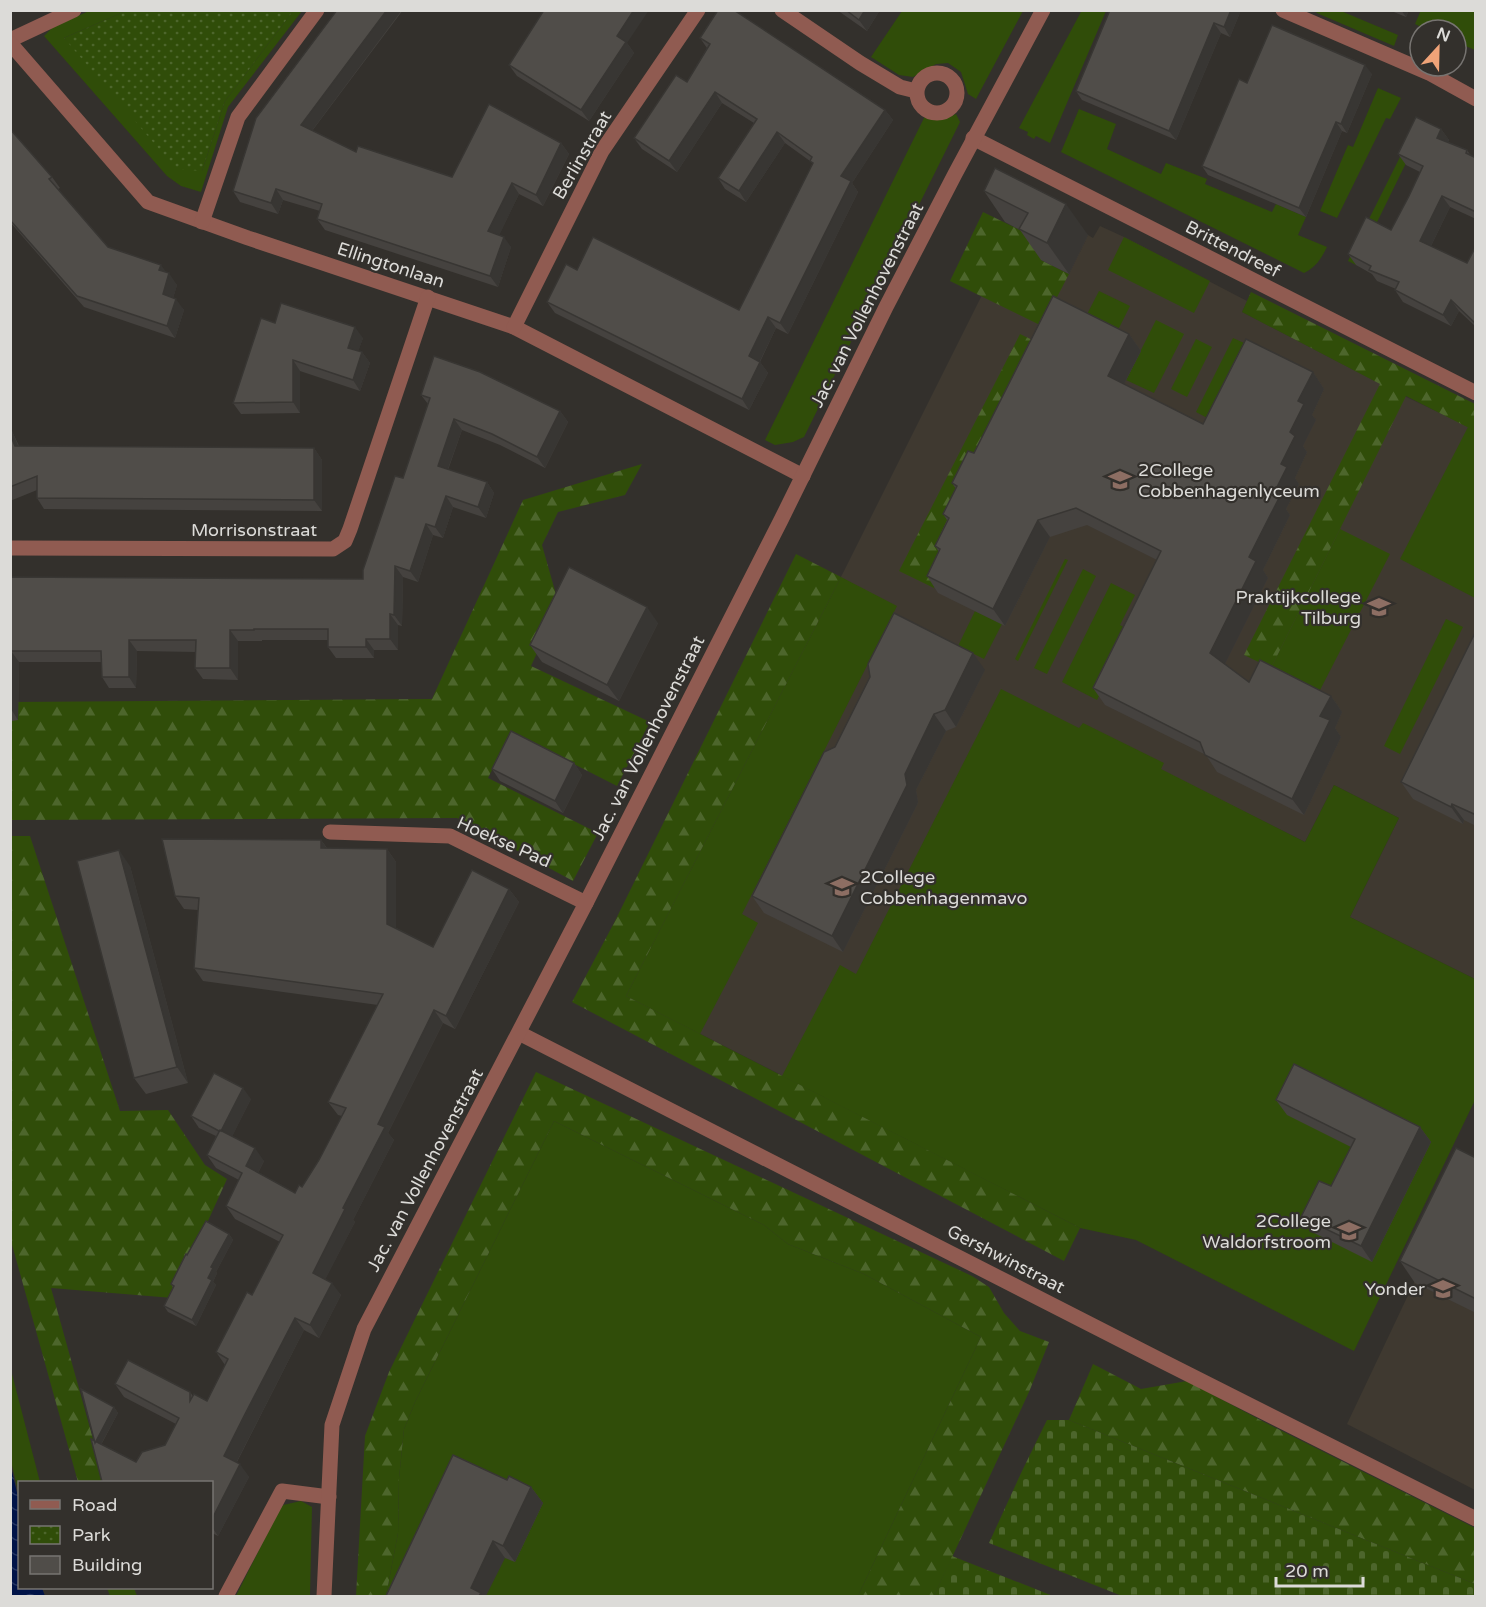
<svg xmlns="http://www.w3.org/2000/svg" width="1486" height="1607" font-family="'Varela Round',sans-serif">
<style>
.built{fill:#3f3930}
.grass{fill:#304d09}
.forest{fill:url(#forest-firs)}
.cemetery{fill:url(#cemetery-stones)}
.park{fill:url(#park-dots)}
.water{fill:url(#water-waves)}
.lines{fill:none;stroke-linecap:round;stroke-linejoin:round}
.street{stroke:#905b51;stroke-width:15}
.wall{fill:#45423f}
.shaded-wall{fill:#383633}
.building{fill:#504d49;stroke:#383633;stroke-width:1.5}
.labels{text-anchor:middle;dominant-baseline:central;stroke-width:4.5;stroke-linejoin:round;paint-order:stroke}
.street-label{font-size:18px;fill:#dcdbd8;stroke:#33302c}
.poi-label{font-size:18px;fill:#dcdbd8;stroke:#33302c;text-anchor:end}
</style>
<defs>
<pattern id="forest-firs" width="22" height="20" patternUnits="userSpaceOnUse" patternTransform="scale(1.5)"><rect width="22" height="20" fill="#304d09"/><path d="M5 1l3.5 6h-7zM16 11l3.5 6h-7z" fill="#4d662c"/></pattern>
<pattern id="cemetery-stones" width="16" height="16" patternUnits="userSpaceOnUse" patternTransform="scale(1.5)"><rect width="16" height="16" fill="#304d09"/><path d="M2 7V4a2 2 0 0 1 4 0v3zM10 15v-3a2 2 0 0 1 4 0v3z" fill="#4d662c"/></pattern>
<pattern id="park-dots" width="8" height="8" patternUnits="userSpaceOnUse" patternTransform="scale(1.5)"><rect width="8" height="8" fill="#304d09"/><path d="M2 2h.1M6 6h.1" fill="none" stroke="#4d662c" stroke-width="1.8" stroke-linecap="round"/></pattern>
<pattern id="water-waves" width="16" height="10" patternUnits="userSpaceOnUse" patternTransform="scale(1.5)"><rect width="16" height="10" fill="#001348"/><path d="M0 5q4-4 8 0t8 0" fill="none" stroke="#253562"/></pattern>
</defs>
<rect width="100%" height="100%" fill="#33302c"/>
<g class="built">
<polygon points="1100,226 1124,237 1247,301 1242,312 1396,392 1475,430 1475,979 1350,917 1399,818 1334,785 1305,842 1191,785 883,1127 626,996 845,569 988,283 1069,274 1088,235 1093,238"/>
<polygon points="1475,1154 1475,1490 1347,1424"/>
</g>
<g class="grass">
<polygon points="1082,10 1106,11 1050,143 1036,136 1034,139 1027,135 1028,132 1019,128"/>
<polygon points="1421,10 1475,11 1475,50 1456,42 1456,30 1428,30 1415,24"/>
<polygon points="89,11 126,11 64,38 202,171 225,101 293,11 302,11 228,107 201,192 181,186 167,176 44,36 53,27"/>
<polygon points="902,11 902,10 1023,11 976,99 968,94 961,72 948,63 936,64 913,77 899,75 871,57"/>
<polygon points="1314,11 1341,11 1398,35 1394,46 1319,14"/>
<polygon points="1378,88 1401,98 1390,119 1386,118 1337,218 1320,211 1348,145 1353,147"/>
<path d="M1079,109L1116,124L1107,149L1161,174L1166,163L1207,179L1205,184L1272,212L1276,204L1306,217L1298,235L1327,247C1321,259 1316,267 1304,273L1061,152Z"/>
<path d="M956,114L960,122L804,437L793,442L775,445L765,440L925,116C937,120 945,119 956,114Z"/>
<polygon points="1416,125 1407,161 1356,265 1348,261"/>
<polygon points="1124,237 1210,281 1194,313 1108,270"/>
<polygon points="1099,291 1130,306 1114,338 1083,322"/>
<polygon points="1156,320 1184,334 1154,393 1126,380"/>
<polygon points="1233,338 1251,346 1213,421 1196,412"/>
<polygon points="1196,339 1212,347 1187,397 1171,389"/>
<polygon points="1468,427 1476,431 1475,598 1400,559"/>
<polygon points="1340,529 1390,554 1319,692 1271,668"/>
<polygon points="1065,559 1068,560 1018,661 1015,659"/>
<polygon points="1083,569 1096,576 1047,674 1034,668"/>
<polygon points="841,577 897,606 742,914 758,923 700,1034 626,996"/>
<polygon points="1111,583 1135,595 1120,625 1131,631 1097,700 1062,682"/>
<polygon points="975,611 1002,624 984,659 958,646"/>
<polygon points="1446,619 1463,627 1400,754 1384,746"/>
<polygon points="1001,689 1079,728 1083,723 1164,763 1161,769 1305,842 1334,785 1399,818 1350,917 1475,979 1475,1100 1354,1351 1136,1240 1080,1228 782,1076 840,965 856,974"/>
<polygon points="554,1121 764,1225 788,1244 864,1274 981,1337 858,1596 386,1596 398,1533 399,1478 404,1429 415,1402"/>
<polygon points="11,1370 40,1482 20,1482 19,1495 11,1461"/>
<polygon points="301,1501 312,1507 310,1596 236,1596 278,1512 283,1505"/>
</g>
<g class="forest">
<polygon points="983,212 1049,244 1041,260 1069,274 1042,326 950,281"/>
<polygon points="1251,292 1475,404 1475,431 1406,396 1271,668 1244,655 1380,384 1242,312"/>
<polygon points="1020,334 1047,347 961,534 934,588 899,571"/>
<polygon points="642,464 625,495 558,512 542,545 559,605 531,666 650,722 617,786 511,732 488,778 598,833 573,881 457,818 11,820 11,702 432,699 523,500"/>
<polygon points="796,554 841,577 626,996 1080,1228 1064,1261 572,1002 615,921"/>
<polygon points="10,836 30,836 120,1111 168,1110 205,1165 227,1179 173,1298 51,1288 105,1482 78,1482 11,1241"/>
<polygon points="536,1072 972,1276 989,1287 1004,1313 1020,1331 1049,1342 1029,1392 934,1596 858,1596 981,1337 864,1274 788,1244 764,1225 554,1121 415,1402 404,1429 399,1478 398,1533 386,1596 356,1596 365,1436 389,1372"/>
<polygon points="1093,1364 1141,1389 1187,1381 1264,1422 1475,1528 1475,1584 1069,1420"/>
<polygon points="107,1588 134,1588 137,1596 110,1596"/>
</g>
<g class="cemetery">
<polygon points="1047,1420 1069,1420 1475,1584 1475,1596 1122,1596 989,1543 1022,1471"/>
<polygon points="952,1556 1053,1596 934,1596"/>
</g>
<polygon class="park" points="126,11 293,11 225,101 202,171 176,169 64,38"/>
<polygon class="water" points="11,1467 19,1501 20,1588 42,1588 45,1596 11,1596"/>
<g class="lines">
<g class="street">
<polyline points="782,10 860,63 900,87 916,91"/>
<polyline points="1283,10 1429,73 1476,99"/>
<polyline points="10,40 74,10"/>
<polyline points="10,43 148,202 248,238 514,327 803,476"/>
<circle cx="937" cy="93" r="20"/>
<polyline points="973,138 1476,393"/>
<polyline points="202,222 238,117 317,10"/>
<polyline points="514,327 602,151 698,10"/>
<polyline points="10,548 333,549 345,541 350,529 428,297"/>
<polyline points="330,832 450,836 586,903"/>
<polyline points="519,1033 1164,1362 1476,1519"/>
<polyline points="226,1596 282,1491 329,1497"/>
<polyline points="324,1596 332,1425 364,1329 586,903 781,520 886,307 955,174 1043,10"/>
</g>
</g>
<g class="wall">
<polygon points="337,10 403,10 312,131 356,152 452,177 561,143 569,154 543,206 519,194 499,235 511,247 498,287 325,230 317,219 320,211 283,200 278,214 240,202 233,191"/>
<polygon points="837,10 880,10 867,31"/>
<polygon points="1110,10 1241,10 1230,37 1221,33 1176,140 1082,100 1076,91"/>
<polygon points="1389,10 1409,10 1406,17"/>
<polygon points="700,38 885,110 893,120 852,183 858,192 788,334 776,328 760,362 768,373 749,410 555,313 547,302 577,270 739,310 813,164 810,161 785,143 746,202 725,189 718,178 754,123 722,103 677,172 642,149 634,138 687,82 707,48"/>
<polygon points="627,43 634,53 589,121 517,76 509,65"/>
<polygon points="1372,74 1347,133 1342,131 1306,217 1208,175 1202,166 1247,83"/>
<polygon points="10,129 52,177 60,188 58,189 108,247 166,272 177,285 173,298 184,310 175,338 84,307 10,222"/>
<polygon points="1441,129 1449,140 1448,142 1467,150 1471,156 1476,158 1476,219 1450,207 1431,246 1467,263 1476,246 1476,327 1459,311 1451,326 1403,302 1395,290 1396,289 1377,281 1372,274 1356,265 1348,254 1391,230 1409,196 1420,172 1406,165 1398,154"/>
<polygon points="984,191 1088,235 1069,274 1041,260 1020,230 1005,222"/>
<polygon points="275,323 363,338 358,351 362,352 370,363 360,391 300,371 300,413 241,414 233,403"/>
<polygon points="1129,334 1141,351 1124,384 1203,424 1313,372 1324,389 1312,415 1316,420 1303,446 1307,452 1295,478 1299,484 1286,509 1290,515 1263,570 1268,578 1225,664 1249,682 1331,696 1342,712 1335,728 1341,737 1304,815 1217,772 1206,755 1105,705 1093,688 1157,560 1087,525 1050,537 1005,626 938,593 927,576 939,552 935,546 947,520 943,514 956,489 952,483 974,453"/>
<polygon points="421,395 560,411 568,422 545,468 500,445 462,430 448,470 487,482 494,493 486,518 453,507 443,538 433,535 418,582 403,577 402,626 398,625 398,650 374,650 374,658 336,658 328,647 328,640 262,640 262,641 238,641 238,680 203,679 195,668 196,652 137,651 136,688 109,688 102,677 101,662 19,662 18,720 12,721 10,719 10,577 363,579 403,478 428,404"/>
<polygon points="10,427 19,446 314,448 322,460 322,511 44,509 37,498 37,490 10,501"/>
<polygon points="658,623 619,701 542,662 530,645"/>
<polygon points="1476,631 1476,826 1464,820 1463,824 1413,799 1401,782"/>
<polygon points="985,670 956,727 946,731 916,790 918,802 917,805 843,952 764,913 752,896 835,747"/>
<polygon points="574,763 582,775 563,813 500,781 492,769"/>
<polygon points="321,840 327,848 387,849 396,862 396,928 433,947 509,889 519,902 455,1029 443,1023 388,1133 394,1140 353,1220 355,1222 325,1279 341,1295 319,1338 304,1330 237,1462 249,1477 218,1536 212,1533 212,1482 102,1482 95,1441 114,1407 118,1413 101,1445 136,1462 165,1445 176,1424 124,1397 115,1384 190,1392 193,1396 207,1401 225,1365 216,1352 252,1295 280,1242 235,1219 226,1206 239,1180 216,1168 207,1155 216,1136 199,1128 191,1116 251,1099 232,1136 264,1161 258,1173 295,1193 302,1187 319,1160 342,1116 338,1115 328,1102 378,1005 203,981 194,968 198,910 184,909 175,896"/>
<polygon points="130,866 188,1083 146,1094 134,1078"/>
<polygon points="1276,1100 1420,1127 1431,1142 1372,1262 1312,1232 1301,1217 1331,1186 1351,1147 1287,1115"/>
<polygon points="1476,1158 1476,1313 1415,1283 1400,1261"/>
<polygon points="229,1234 233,1240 216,1272 217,1273 213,1282 216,1285 196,1326 168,1312 164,1306 173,1288 171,1284 187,1255"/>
<polygon points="507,1480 531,1487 543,1503 515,1562 505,1558 386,1596"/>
</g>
<g class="shaded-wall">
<polygon points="387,10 402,10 308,136 301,125"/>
<polygon points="634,10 649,10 627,43 634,53 589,121 581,110 617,36"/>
<polygon points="865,10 880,10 867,31 859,20"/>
<polygon points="1231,10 1241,10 1230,37 1224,27"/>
<polygon points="1401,10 1409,10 1406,17"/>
<polygon points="1214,23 1221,33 1176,140 1169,131"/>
<polygon points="1365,65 1372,74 1347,133 1341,124"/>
<polygon points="715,92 722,103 677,172 669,161"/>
<polygon points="885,110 893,120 852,183 858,192 788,334 780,323 841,176"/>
<polygon points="1336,122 1342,131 1306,217 1299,208"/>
<polygon points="1441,129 1449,140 1445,149 1437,138"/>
<polygon points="777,132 785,143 746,202 739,191"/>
<polygon points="561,143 569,154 543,206 536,195"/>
<polygon points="512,183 519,194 496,242 488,231"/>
<polygon points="276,189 283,200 278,214 271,203"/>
<polygon points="1442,196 1450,207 1428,252 1420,241"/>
<polygon points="1066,204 1088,235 1069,274 1047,243"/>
<polygon points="504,237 511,247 498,287 490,276"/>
<polygon points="161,265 169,276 159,270"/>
<polygon points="169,273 177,285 171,305 163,294"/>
<polygon points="176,299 184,310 175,338 167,326"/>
<polygon points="1451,300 1459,311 1451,326 1443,315"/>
<polygon points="768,317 776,328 757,367 749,356"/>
<polygon points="355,327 363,338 356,358 348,348"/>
<polygon points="1129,334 1141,351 1120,392 1108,376"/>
<polygon points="362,352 370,363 360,391 353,380"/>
<polygon points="293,360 300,371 300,413 293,402"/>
<polygon points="760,362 768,373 749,410 742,399"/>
<polygon points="1313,372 1324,389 1312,415 1316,420 1303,446 1307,452 1295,478 1299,484 1286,509 1290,515 1263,570 1268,578 1222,670 1210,653 1249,557 1273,495 1298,401"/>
<polygon points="560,411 568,422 545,468 537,457"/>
<polygon points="454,419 462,430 445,477 438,466"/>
<polygon points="10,427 11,428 23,458 15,446 10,434"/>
<polygon points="314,448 322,460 322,511 314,500"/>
<polygon points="487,482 494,493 486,518 478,507"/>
<polygon points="446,496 453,507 443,538 435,527"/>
<polygon points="1038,520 1050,537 1005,626 993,609"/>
<polygon points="426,524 433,535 418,582 410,571"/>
<polygon points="395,566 403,577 402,626 394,615"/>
<polygon points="647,607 658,623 619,701 607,685"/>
<polygon points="390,614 398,625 398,650 390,639"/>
<polygon points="230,630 238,641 238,680 230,668"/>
<polygon points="366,639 374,650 374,658 366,647"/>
<polygon points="129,640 137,651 136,688 129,677"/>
<polygon points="11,651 19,662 18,720 11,709"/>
<polygon points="973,653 985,670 956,727 945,710"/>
<polygon points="1331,696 1342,712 1335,728 1341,737 1304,815 1292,799 1320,716"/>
<polygon points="934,714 946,731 916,790 918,802 917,805 843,952 832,936 905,774"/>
<polygon points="574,763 582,775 563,813 555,801"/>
<polygon points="1452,804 1464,820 1463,824 1451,807"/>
<polygon points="321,840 330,853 321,848"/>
<polygon points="387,849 396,862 396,936 387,924"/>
<polygon points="119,850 130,866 188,1083 177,1067"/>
<polygon points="509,889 519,902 455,1029 446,1016"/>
<polygon points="434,1010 443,1023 388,1133 394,1140 353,1220 355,1222 322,1286 313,1273 343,1208 378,1124"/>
<polygon points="243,1088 251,1099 229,1143 221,1131"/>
<polygon points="1420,1127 1431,1142 1372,1262 1361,1246"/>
<polygon points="255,1148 264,1161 255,1179 246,1166"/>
<polygon points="229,1234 233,1240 216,1272 217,1273 213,1282 216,1285 196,1326 192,1320 211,1267"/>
<polygon points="332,1283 341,1295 319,1338 310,1325"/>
<polygon points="295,1318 304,1330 233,1469 224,1456"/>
<polygon points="114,1407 118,1413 99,1448 95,1443"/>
<polygon points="240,1464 249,1477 218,1536 212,1527 212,1519"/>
<polygon points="531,1487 543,1503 515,1562 503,1546"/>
<polygon points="493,1541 505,1558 486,1596 477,1596 471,1588"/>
</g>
<g class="building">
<polygon points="337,10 387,10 301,125 356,152 358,146 452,177 489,104 561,143 536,195 512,183 488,231 504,237 490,276 317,219 322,204 276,189 271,203 233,191 256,118"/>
<polygon points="544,10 634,10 617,36 626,42 581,110 509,65"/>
<polygon points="718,10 734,10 885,110 841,176 851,181 780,323 768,317 749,356 760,362 742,399 547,302 566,264 577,270 593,237 739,310 813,163 810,161 812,157 777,132 739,191 718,178 757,119 715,92 669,161 634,138 676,75 687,82 710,44 700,38"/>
<polygon points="846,10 865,10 859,20"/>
<polygon points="1110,10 1231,10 1224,27 1214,23 1169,131 1076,91"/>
<polygon points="1272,25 1365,65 1341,124 1336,122 1299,208 1202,166 1239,79 1247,83"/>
<polygon points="1416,117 1441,129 1437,138 1467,150 1466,153 1476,158 1476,212 1442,196 1420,241 1467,263 1476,246 1475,323 1451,300 1443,315 1395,290 1399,282 1369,270 1371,266 1348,254 1366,217 1391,230 1409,196 1423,166 1398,154"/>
<polygon points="10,129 52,177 49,179 108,247 161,265 159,270 169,273 163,294 176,299 167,326 77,296 10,220"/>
<polygon points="995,168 1066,204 1047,243 1019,229 1028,213 984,191"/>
<polygon points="1053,296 1129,334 1108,376 1203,424 1246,339 1313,372 1298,401 1304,404 1290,432 1295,436 1281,464 1287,467 1273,495 1279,498 1249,557 1256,561 1210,653 1249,682 1260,660 1331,696 1320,716 1330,720 1292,799 1205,755 1200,742 1093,688 1161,551 1076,508 1038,520 993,609 927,576 940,549 935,546 949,518 943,514 957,486 952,483 968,451 974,453"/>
<polygon points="281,303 355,327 348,348 362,352 353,380 293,360 293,402 233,403 261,318 275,323"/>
<polygon points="434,356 480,372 560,411 537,457 492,434 454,419 438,466 487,482 478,507 446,496 435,527 426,524 410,571 395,566 394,615 390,614 390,639 366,639 366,647 328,647 328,629 254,629 254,630 230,630 230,668 195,668 196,640 129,640 129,677 102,677 101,651 11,651 10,709 10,577 363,579 363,570 395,476 403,478 430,398 421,395"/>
<polygon points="10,434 15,446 314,448 314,500 37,498 37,476 10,487"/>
<polygon points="569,567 647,607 607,685 530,645"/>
<polygon points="894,613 973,653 945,710 934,714 905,774 907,785 905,789 832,936 752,896 824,752 835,747 870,677 868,664"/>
<polygon points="1476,631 1476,811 1474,814 1452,804 1451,807 1401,782"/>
<polygon points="511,731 574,763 555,801 492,769"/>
<polygon points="162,839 321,840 321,848 387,849 387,924 433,947 472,870 509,889 446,1016 434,1010 378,1124 385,1127 343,1208 345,1209 313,1273 332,1283 310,1325 295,1318 243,1418 224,1456 240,1464 212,1519 212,1482 102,1482 91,1439 136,1462 142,1452 165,1445 179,1418 115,1384 128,1360 190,1392 190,1401 194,1394 207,1401 228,1359 216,1352 247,1292 252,1295 283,1235 226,1206 242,1173 207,1155 220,1130 255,1148 246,1166 295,1193 299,1185 302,1187 319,1160 346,1108 328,1102 383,994 194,968 199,898 175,896"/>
<polygon points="119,850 177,1067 134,1078 77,861"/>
<polygon points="1294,1064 1420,1127 1361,1246 1301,1217 1319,1181 1331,1186 1355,1139 1276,1100"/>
<polygon points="214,1073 243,1088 221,1131 220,1130 219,1131 191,1116"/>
<polygon points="1456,1148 1476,1158 1476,1299 1400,1261"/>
<polygon points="206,1221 229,1234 211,1267 213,1268 208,1278 212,1280 192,1320 164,1306 174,1286 171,1284 186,1254 187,1255"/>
<polygon points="81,1389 114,1407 95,1443"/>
<polygon points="453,1455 507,1480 509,1476 531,1487 503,1546 493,1541 471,1588 481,1593 479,1596 386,1596"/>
</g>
<defs>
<g id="school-bare" transform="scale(1.8)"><path d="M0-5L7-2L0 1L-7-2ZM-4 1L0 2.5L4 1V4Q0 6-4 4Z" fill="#8d6e63" stroke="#33302c" stroke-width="2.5" paint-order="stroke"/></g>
<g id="university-bare" transform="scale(1.8)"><path d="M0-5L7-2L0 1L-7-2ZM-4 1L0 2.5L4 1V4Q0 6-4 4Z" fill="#8d6e63" stroke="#33302c" stroke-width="2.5" paint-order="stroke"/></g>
</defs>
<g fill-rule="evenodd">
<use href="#school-bare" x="1120" y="480"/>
<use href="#school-bare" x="1379" y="607"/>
<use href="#school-bare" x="842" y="887"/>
<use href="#school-bare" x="1349" y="1231"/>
<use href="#university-bare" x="1443" y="1289"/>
</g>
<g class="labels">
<g class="street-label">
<text transform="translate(582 155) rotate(-60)">Berlinstraat</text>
<text transform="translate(1233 249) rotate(27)">Brittendreef</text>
<text transform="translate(391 265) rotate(18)">Ellingtonlaan</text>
<text transform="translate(867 305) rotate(-63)">Jac. van Vollenhovenstraat</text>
<text x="254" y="530">Morrisonstraat</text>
<text transform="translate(648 738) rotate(-63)">Jac. van Vollenhovenstraat</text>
<text transform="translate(504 842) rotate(24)">Hoekse Pad</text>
<text transform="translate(425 1170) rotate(-62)">Jac. van Vollenhovenstraat</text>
<text transform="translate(1006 1259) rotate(27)">Gershwinstraat</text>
</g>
<g class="poi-label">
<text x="1138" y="470" text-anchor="start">2College<tspan x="1138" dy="21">Cobbenhagenlyceum</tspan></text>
<text x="1361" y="597">Praktijkcollege<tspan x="1361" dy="21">Tilburg</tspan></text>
<text x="860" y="877" text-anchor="start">2College<tspan x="860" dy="21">Cobbenhagenmavo</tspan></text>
<text x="1331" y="1221">2College<tspan x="1331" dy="21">Waldorfstroom</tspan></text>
<text x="1425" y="1289">Yonder</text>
</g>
</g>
<rect width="1486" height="1607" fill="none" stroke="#dcdbd8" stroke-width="24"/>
<rect x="18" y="1481" width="195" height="108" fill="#33302c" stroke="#777471" stroke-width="1.5"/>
<rect x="30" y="1500" width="30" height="9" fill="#905b51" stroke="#777471" stroke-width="1.5"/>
<text x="72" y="1511" font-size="18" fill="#dcdbd8">Road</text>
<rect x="30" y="1526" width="30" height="18" fill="url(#park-dots)" stroke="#777471" stroke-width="1.5"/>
<text x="72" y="1541" font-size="18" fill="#dcdbd8">Park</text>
<rect x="30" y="1556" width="30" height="18" fill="#504d49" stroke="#777471" stroke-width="1.5"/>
<text x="72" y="1571" font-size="18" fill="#dcdbd8">Building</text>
<g transform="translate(1438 48) rotate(22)"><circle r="28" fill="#33302c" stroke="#777471" stroke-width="1.5"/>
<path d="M0-4.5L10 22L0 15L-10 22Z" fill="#f0a378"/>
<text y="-9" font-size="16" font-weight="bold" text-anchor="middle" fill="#dcdbd8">N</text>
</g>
<path d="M1276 1577v9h87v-9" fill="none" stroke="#dcdbd8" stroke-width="3"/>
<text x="1285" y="1577" font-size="18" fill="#dcdbd8" stroke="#33302c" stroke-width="4.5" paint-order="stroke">20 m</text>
</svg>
